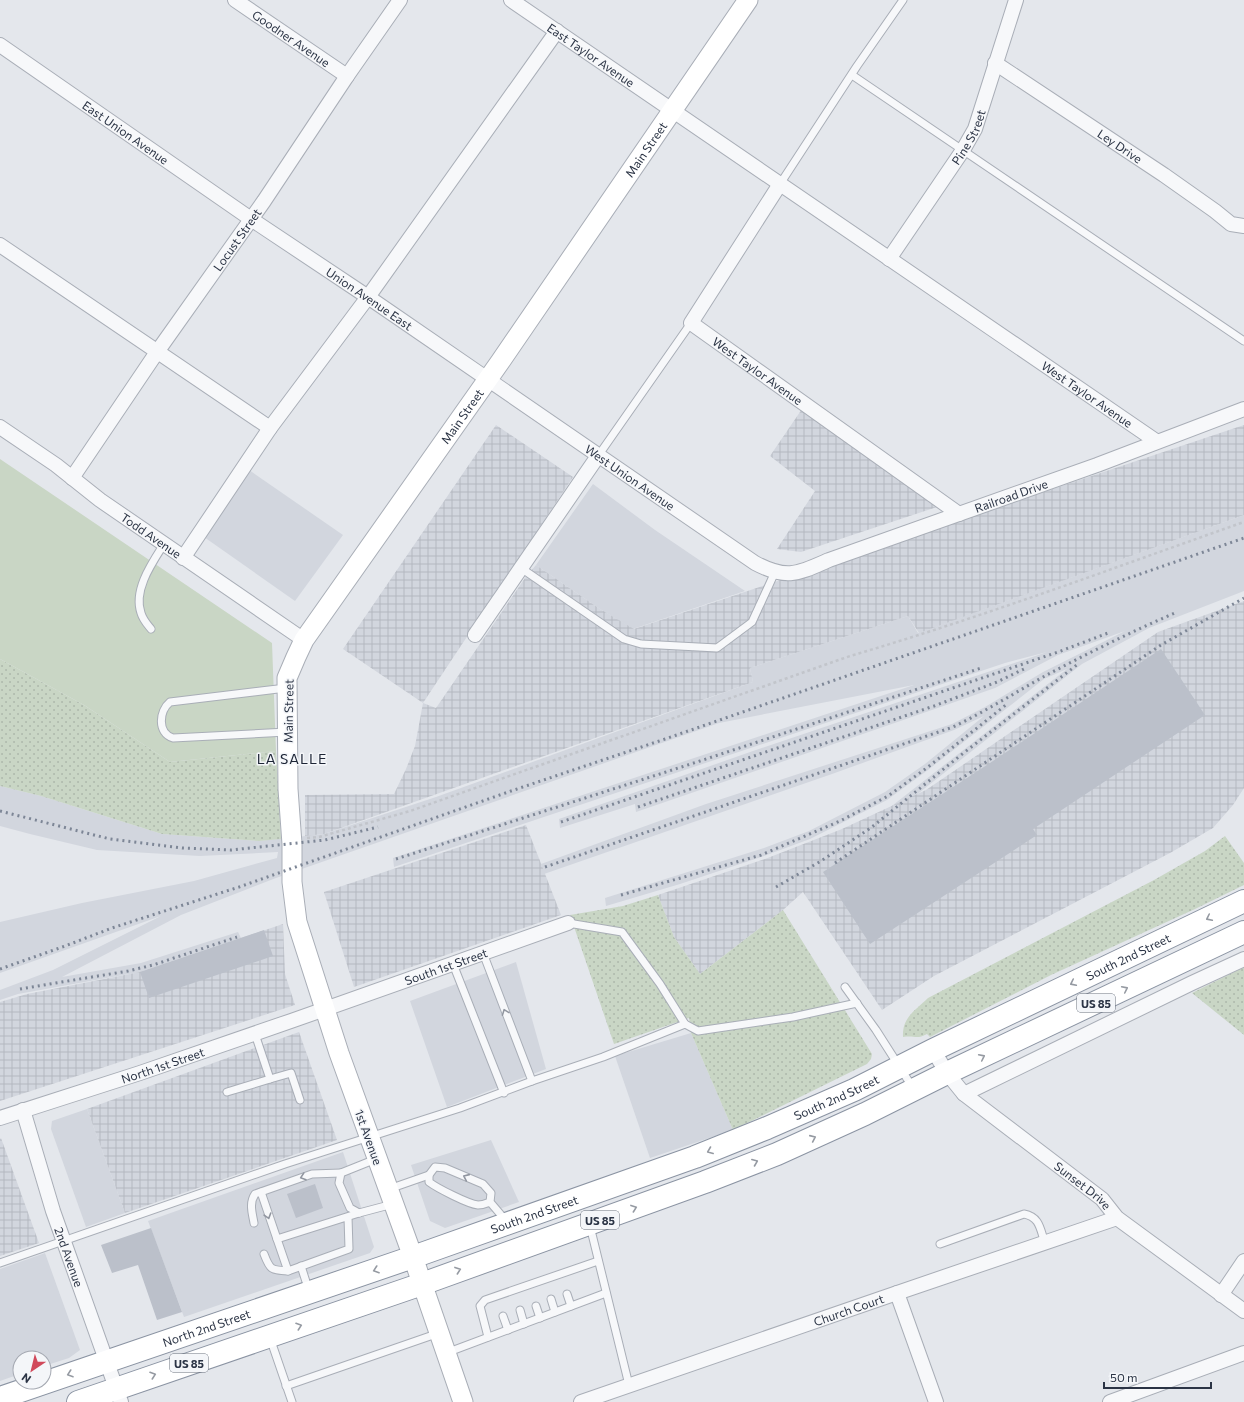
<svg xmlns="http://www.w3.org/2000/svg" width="1244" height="1402" font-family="Commissioner,sans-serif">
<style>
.built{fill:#d2d6de}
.industrial{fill:url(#industrial-grid)}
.grass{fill:url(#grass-dots)}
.park{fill:#c9d6c5}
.building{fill:#bbc0ca}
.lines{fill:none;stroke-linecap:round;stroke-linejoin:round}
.lane-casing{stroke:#a9aeb7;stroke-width:9}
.street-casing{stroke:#a9aeb7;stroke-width:16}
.secondary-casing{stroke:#a9aeb7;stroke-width:21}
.highway-casing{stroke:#8b94a3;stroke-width:24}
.path{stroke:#c2c5cb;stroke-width:2.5;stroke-dasharray:3 3;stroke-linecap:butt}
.lane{stroke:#f7f8fa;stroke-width:7}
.street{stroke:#f7f8fa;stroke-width:14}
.secondary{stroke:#fff;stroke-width:19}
.highway{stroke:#fff;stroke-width:22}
.rail{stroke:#7d8696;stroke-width:3;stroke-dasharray:2 4;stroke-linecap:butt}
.oneway{stroke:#959aa2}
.oneway2{stroke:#9196a0}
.labels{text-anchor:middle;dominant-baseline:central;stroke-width:3;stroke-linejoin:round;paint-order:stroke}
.shield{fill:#f4f6f9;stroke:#676e7b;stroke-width:1}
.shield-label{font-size:11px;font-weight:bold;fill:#2b3445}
.street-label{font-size:12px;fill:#2b3445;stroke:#f4f6f9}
.quarter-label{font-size:14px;letter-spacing:1px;fill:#1d2536;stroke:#f4f6f9}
</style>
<defs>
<pattern id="industrial-grid" width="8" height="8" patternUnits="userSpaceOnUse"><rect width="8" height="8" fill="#d2d6de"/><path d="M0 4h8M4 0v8" fill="none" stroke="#b4b8c0"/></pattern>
<pattern id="grass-dots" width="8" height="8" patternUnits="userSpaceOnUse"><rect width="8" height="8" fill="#c9d6c5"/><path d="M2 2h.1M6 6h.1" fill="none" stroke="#adb8ab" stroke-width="1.8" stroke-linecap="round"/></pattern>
</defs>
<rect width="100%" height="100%" fill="#e4e7ec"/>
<g class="built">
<polygon points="249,470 343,535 295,601 204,537"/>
<polygon points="593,484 655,530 745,591 633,629 600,609 536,565"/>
<polygon points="1244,515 1244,591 1149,628 1082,664 872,830 870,823 1067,669 1044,679 928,770 887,800 810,839 764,856 680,884 606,906 605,898 764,848 809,831 885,792 925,764 984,716 954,730 832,774 544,874 541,864 706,804 952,724 985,707 1043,672 1125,631 1058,655 995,688 886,726 636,812 635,804 560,828 559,819 753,751 1047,652 1005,663 394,867 393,858 914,685 719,723 276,878 181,915 62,977 141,963 238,932 241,938 140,972 18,994 0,1000 0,990 53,970 161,916 0,973 0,922 82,903 194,881 277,858 278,852 200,856 97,850 30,834 0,826 0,786 41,796 162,834 259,841 324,834 436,797 753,682 750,668 908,616 918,633"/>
<polygon points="516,962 546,1069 447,1107 410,1001"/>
<polygon points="691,1033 733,1130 650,1158 615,1056"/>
<polygon points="87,1109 125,1213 86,1227 51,1129 52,1121"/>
<polygon points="491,1140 519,1202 445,1228 430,1221 411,1165"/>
<polygon points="343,1152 374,1247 370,1253 184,1317 148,1221"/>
<polygon points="45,1253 80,1350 69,1358 44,1366 44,1358 20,1358 20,1374 0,1381 0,1269"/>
</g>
<g class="industrial">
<polygon points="802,409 940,506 801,552 777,549 815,491 770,456"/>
<polygon points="496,425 573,477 423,703 436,708 525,578 536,565 600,609 634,629 1244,425 1244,515 919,633 908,616 750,668 753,682 324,834 305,836 305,795 394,794 406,769 415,746 423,703 343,649"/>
<polygon points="1244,601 1244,788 1233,805 1213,828 1170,853 934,976 882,1010 803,892 783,910 700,974 674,937 658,895 765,859 842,829 926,790 1158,632"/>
<polygon points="526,825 561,915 354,987 324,892"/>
<polygon points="283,924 285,974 295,1005 0,1101 0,1002 27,994 140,972"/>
<polygon points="299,1032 337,1140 125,1213 87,1109"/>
<polygon points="1,1138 39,1243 0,1256 0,1139"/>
</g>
<g class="grass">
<polygon points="0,659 84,705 170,762 276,751 281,839 259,841 162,834 41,796 0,786"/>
<path d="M1225,836L1244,863V885L1195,909L1051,975L930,1037L927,1034C916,1040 915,1035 903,1037C902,1017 915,1011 928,998L1154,880L1205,851Z"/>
<polygon points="658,895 674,937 700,974 783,910 872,1054 871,1059 867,1064 733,1130 691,1033 689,1018 614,1044 570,915 623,906"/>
<polygon points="1244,967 1244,1035 1192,993"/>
</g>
<polygon class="park" points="0,459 272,643 276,751 170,762 84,705 0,659"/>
<g class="building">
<polygon points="1161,649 1205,715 1033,829 1037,835 870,944 823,872 990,763"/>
<polygon points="264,930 273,956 149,998 140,972"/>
<polygon points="315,1184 323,1208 296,1218 287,1194"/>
<polygon points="151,1228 182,1312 157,1320 138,1265 112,1273 101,1245"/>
</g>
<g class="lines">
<g class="lane-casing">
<g id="lane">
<polyline points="852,75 1244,341"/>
<polyline points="780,184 857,66 903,0"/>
<polyline points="598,456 691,323"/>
<polyline points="521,568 624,639 641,644 717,648 752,622 775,572"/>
<path d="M151,629C147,624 143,620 141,613C133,590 152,563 164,544"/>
<path d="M286,688L170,702C159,711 157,733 173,738L287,732"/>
<polyline points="568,923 622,932 660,984 685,1024 698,1031 793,1017 857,1003"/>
<polyline points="483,953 532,1081"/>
<polyline points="453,964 504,1093"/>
<polyline points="845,987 876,1030 913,1088"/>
<polyline points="270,1079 291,1073 300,1100"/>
<polyline points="227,1092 270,1079 255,1034"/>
<polyline points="389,1189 429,1175"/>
<polyline points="261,1192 277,1239"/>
<path d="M490,1202C485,1204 483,1205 478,1205C468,1204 437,1188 429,1182V1175L435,1167L445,1168L483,1184L491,1193L490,1202L507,1222"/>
<polyline points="359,1213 350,1208 339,1183 341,1173 376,1159"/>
<polyline points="348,1217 349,1249 288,1271 277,1239 359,1213 393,1204"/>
<path d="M254,1223C252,1212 249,1203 255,1194L312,1174L341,1173"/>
<polyline points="590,1226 629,1385"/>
<path d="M940,1244L1024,1214C1040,1217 1040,1229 1045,1243"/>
<path d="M264,1254C270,1270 271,1270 288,1271"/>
<polyline points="0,1263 285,1164 460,1108 532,1081 603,1057 685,1024"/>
<polyline points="301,1266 309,1291"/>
<polyline points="567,1294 571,1306"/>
<polyline points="551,1299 555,1312"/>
<polyline points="536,1306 540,1318"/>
<polyline points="520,1310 524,1324"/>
<polyline points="503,1316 508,1330"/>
<polyline points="488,1337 480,1306 485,1300 598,1261"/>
<polyline points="270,1338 292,1402"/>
<polyline points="446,1353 606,1293"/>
<polyline points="286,1386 439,1333"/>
</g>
</g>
<g class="street-casing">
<g id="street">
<path id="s1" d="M235,0L347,76"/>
<path id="s2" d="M511,0L1156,441"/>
<path id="s3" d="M0,45L251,219L368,297L755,563C787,580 797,574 829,560L1097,465L1244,409"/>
<path id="s4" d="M995,63L1164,175L1215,211L1231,224L1244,226"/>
<path id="s5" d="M780,184L691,323L959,514"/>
<polyline points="0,245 270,428"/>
<path id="s6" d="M889,259L963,150L975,129L1016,0"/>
<path id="s7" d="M0,427L56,465L100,500L304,640"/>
<path id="s8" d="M72,478L157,352L264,201L347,76L400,0"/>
<polyline points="183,558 270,428 368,297 557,31"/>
<polyline points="475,635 598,456"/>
<path id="s9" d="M933,1050L947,1073L964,1094L1102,1199L1117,1218L1244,1311"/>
<polyline points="964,1094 1192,983 1244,959"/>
<path id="s10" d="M23,1110L53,1211L121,1402"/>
<path id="s11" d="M0,1118L140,1073L291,1021L568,923"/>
<polyline points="897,1293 936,1402"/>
<polyline points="1221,1295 1244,1261"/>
<path id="s12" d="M581,1402L897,1293L1117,1218"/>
<polyline points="1110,1402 1244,1353"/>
</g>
</g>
<g class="secondary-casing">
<g id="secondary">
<path id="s13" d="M463,1402L413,1257L339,1053L297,922L292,882V844L288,789L287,678L296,657L304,640L500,362L748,0"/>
</g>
</g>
<g class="highway-casing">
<g id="highway">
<path id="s14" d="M0,1398L413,1257L695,1157L767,1128L854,1090L933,1050L1244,901"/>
<polyline points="78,1402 422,1284 705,1182 777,1154 865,1114 947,1073 1244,932"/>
</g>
</g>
<path class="path" d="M307,838L319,837L410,811L850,656C983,617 1113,568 1244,522"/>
<use href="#lane" class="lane"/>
<use href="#street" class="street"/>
<use href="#secondary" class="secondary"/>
<use href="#highway" class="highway"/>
<g class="rail">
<polyline points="638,807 934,706 997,682 1026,668"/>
<polyline points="0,811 110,839 182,848 231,850 325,840 378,827"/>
<polyline points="561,822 1058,652 1108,633"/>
<polyline points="396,859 700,761 981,668"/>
<polyline points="835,863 1161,645 1244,598"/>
<path d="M545,867L953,727C984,712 1013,694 1043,677C1086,654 1131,632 1177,612"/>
<polyline points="776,887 821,861 872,827 961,755 1078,664"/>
<polyline points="621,895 761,855 840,821 888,796 928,767 1007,704"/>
<polyline points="0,969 65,946 112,928 239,887 511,791 665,739 1244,538"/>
<polyline points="20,989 128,971 153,965 237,937"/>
</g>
</g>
<defs><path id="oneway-chevron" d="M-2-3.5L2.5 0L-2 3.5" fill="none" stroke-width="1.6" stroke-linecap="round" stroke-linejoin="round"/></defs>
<g class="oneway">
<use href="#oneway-chevron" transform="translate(1209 918) rotate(154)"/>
<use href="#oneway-chevron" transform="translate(1073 983) rotate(154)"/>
<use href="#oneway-chevron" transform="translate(1125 989) rotate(-26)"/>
<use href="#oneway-chevron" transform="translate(982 1057) rotate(-26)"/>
<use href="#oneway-chevron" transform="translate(813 1138) rotate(-24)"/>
<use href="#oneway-chevron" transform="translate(710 1151) rotate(158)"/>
<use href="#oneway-chevron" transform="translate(755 1162) rotate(-22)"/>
<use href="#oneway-chevron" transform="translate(634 1208) rotate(-20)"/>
<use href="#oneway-chevron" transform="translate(376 1270) rotate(161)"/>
<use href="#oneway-chevron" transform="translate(458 1270) rotate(-20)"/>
<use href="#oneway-chevron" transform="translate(299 1326) rotate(-19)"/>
<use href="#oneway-chevron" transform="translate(70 1374) rotate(161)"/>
<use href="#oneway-chevron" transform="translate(153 1375) rotate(-19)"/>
</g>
<g class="oneway2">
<use href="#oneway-chevron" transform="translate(505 1012) rotate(-111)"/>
<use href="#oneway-chevron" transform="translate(303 1177) rotate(161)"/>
<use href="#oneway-chevron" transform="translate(466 1177) rotate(-156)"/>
<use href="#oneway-chevron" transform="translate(268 1216) rotate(73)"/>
</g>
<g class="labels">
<g class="shield">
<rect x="1077" y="994" width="38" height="18" rx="3"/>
<rect x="581" y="1211" width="38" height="18" rx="3"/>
<rect x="170" y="1354" width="38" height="18" rx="3"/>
</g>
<g class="shield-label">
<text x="1096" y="1003">US 85</text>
<text x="600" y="1220">US 85</text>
<text x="189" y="1363">US 85</text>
</g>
<g class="street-label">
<text stroke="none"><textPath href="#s1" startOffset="68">Goodner Avenue</textPath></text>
<text stroke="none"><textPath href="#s2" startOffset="97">East Taylor Avenue</textPath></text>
<text stroke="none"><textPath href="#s3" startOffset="153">East Union Avenue</textPath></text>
<text stroke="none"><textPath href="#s6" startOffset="146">Pine Street</textPath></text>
<text stroke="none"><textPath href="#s4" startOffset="150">Ley Drive</textPath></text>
<text stroke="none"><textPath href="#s13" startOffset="1392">Main Street</textPath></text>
<text stroke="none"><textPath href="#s8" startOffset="290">Locust Street</textPath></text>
<text stroke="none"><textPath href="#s3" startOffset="448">Union Avenue East</textPath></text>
<text stroke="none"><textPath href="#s5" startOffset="247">West Taylor Avenue</textPath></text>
<text stroke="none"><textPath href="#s2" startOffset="698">West Taylor Avenue</textPath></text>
<text stroke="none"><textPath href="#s13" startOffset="1068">Main Street</textPath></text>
<text stroke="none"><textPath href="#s3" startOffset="764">West Union Avenue</textPath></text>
<text stroke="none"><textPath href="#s3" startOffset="1187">Railroad Drive</textPath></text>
<text stroke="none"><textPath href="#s7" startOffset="186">Todd Avenue</textPath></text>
<text transform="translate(288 711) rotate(-89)">Main Street</text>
<text stroke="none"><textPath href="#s14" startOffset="1213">South 2nd Street</textPath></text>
<text stroke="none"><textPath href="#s11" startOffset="471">South 1st Street</textPath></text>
<text stroke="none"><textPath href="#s11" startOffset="171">North 1st Street</textPath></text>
<text stroke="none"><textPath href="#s14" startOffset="889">South 2nd Street</textPath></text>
<text transform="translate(369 1137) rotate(70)">1st Avenue</text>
<text stroke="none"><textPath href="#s9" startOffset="204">Sunset Drive</textPath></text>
<text stroke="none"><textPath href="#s14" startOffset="565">South 2nd Street</textPath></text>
<text stroke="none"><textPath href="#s10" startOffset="154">2nd Avenue</textPath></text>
<text stroke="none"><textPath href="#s12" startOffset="283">Church Court</textPath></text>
<text stroke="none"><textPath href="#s14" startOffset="218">North 2nd Street</textPath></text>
</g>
<g class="quarter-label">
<text x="292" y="758">LA SALLE</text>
</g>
</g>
<g transform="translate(32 1370) rotate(215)"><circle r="19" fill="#f4f6f9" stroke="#a4a8b1"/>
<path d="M0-3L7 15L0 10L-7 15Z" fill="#d1495b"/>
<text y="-6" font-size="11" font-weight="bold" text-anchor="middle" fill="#2b3445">N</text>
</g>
<path d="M1104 1382v6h107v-6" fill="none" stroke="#2b3445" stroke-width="2"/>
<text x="1110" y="1382" font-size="12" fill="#2b3445" stroke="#f4f6f9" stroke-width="3" paint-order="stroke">50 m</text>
</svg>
